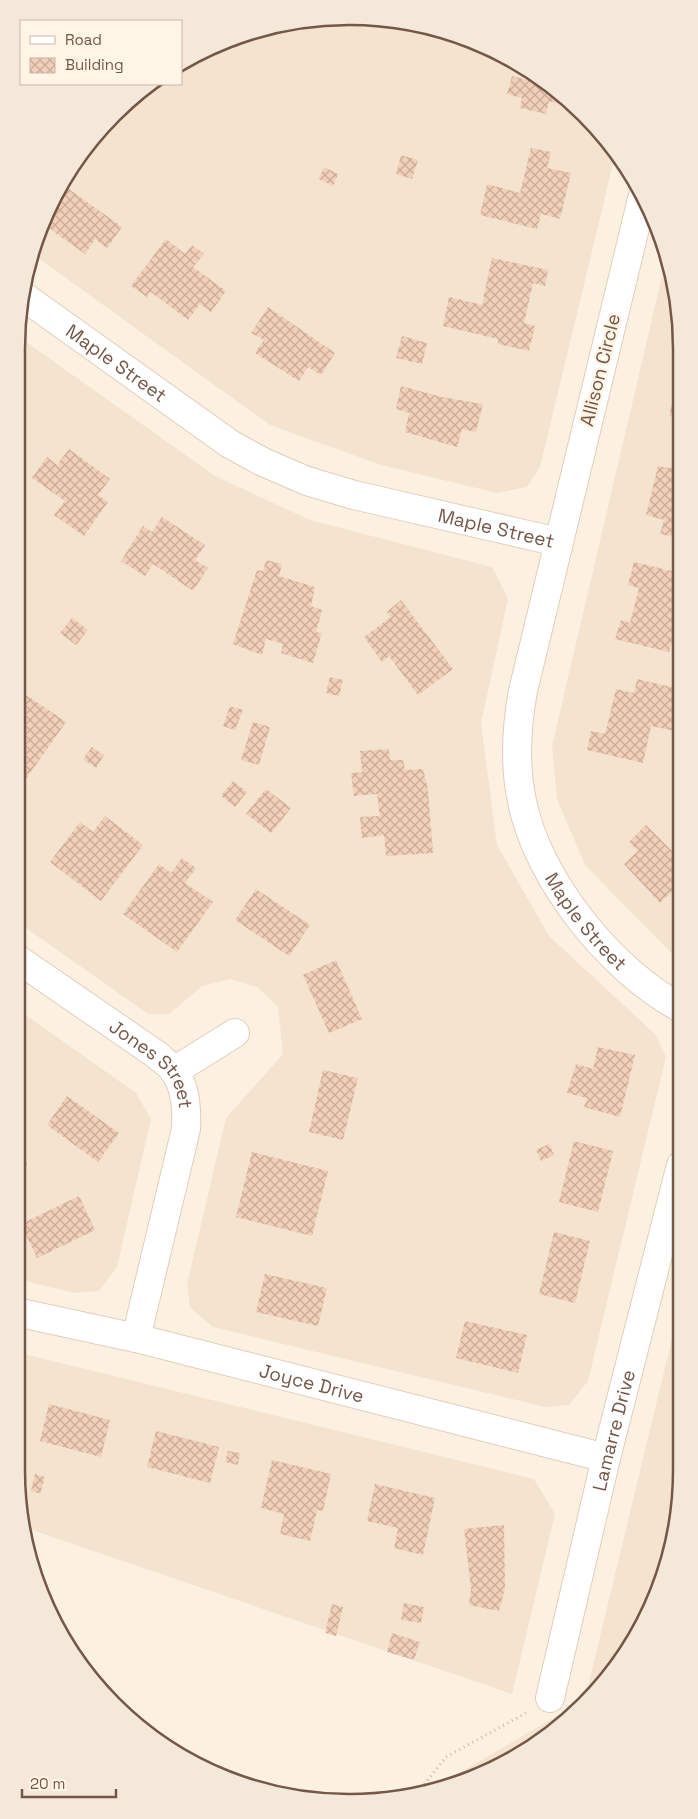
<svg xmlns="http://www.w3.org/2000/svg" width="698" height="1819" font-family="'Space Grotesk',sans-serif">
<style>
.residential{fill:#f4e3cf}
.building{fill:url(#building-cross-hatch)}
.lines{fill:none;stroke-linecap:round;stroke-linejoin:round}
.minor-casing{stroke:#e1cdbc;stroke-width:30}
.path{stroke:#d7b29b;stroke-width:3;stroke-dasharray:1 4;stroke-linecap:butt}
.minor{stroke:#fff;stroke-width:28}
.labels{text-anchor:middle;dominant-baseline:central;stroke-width:5;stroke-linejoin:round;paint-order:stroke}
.street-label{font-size:19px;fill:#745747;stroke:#fff5e7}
.rim{fill:none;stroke:#745747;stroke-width:2.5}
</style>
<defs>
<pattern id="building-cross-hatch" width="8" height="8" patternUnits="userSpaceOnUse" patternTransform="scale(1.25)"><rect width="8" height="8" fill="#f2cfb8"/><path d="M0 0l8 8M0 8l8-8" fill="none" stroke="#c9ab97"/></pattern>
</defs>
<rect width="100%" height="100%" fill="#fcf1e1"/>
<g class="residential">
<polygon points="371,17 435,28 534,72 599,130 615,156 540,467 527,487 497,493 381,465 270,425 31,253 51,202 85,146 130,99 151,84 181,84 181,62 183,61 242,34 306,19"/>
<polygon points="666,259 679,305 680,962 585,865 557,799 552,746"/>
<polygon points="18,336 215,476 310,520 492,567 508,599 481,723 497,845 549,936 655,1034 666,1057 588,1381 569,1405 545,1407 213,1327 190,1308 187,1284 226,1118 283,1054 278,1007 257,987 230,979 202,986 169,1014 148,1014 16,921 16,349"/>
<polygon points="16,1008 136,1093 151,1119 117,1267 99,1291 75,1293 16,1279"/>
<polygon points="681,1301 682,1470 670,1556 647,1617 613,1672 585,1699"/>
<polygon points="16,1352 534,1479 555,1514 512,1694 26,1528 16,1470"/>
<polygon points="565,1711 570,1713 534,1747 477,1777 442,1788 451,1778"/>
</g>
<g class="building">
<polygon points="530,71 568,102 567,106 549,101 546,114 520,108 522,98 507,94 512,76 528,80"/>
<polygon points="135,95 138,97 130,109 124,105"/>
<polygon points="531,148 551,152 547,168 571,173 560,219 541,214 537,229 480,215 487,184 520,193"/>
<polygon points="401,155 418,160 412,179 396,174"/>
<polygon points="324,167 338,174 333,186 319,179"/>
<polygon points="62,184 122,227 107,248 95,239 85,254 43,224 53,210 49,206"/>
<polygon points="166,239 185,254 192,245 204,254 193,267 226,291 211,312 200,304 188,320 151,292 147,297 131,286"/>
<polygon points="492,258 548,270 545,286 533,283 524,323 535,326 529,351 498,344 498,339 443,326 449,297 483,305 484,294"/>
<polygon points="268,307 335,353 321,375 308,367 299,381 255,353 264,340 251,333"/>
<polygon points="402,336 427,343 422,364 396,358"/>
<polygon points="401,386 442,397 483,404 476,432 462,429 457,447 405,432 409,413 396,409"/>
<polygon points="673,399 679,401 679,419 669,416"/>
<polygon points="16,416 23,421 16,431"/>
<polygon points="69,449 110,479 98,495 108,502 84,536 54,515 65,501 32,478 47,457 57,465"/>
<polygon points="679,459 679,538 660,534 664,520 646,515 658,466 675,469"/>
<polygon points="162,517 205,545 195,560 208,568 193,591 153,564 145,576 121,561 143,526 152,532"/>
<polygon points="266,560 282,564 279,576 315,587 311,606 322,610 316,632 322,633 313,663 281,653 283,644 266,639 262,655 233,644 257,570 263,571"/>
<polygon points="634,562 680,573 680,611 669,652 615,639 621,620 630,623 639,588 628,585"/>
<polygon points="16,577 27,584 16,599"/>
<polygon points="401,600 453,669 418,695 389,656 382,662 364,637 391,617 387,612"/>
<polygon points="72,618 88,630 76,645 60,633"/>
<polygon points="330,677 343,680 339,696 326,693"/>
<polygon points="637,679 680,689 680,732 651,726 643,763 587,750 591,731 605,734 616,689 634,693"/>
<polygon points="16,688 66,722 16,793"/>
<polygon points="230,706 243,710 235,730 223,726"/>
<polygon points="253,722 270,727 259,765 241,760"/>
<polygon points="92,747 104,755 96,768 83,759"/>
<polygon points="389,749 390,760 403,760 405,770 423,769 428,790 433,853 386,856 384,835 362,838 360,817 380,816 377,794 354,796 351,773 362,772 360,751"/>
<polygon points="233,781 247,792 235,807 221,796"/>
<polygon points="266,789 291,808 271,833 246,814"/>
<polygon points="105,816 143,845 101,901 50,862 80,822 93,832"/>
<polygon points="646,825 680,859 680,895 674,889 660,903 624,864 638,851 629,842"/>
<polygon points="182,858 196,868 185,883 213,902 177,952 123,914 159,864 171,873"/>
<polygon points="256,889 310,925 289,956 235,920"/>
<polygon points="336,960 362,1019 329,1033 303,975"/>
<polygon points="598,1047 635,1055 620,1117 584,1107 587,1098 567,1093 576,1064 593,1069"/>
<polygon points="323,1070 358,1078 343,1140 309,1132"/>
<polygon points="67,1096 119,1133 98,1162 47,1125"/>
<polygon points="574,1141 613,1151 598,1212 559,1202"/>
<polygon points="549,1144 554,1155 541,1161 536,1150"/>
<polygon points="252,1152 328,1171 312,1236 236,1217"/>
<polygon points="16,1160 27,1163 17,1204 16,1204"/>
<polygon points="79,1196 95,1230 37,1258 21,1224"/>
<polygon points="554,1232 590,1241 575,1303 539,1294"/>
<polygon points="265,1274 327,1288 318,1326 256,1312"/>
<polygon points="465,1321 527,1335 518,1373 456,1358"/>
<polygon points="49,1404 110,1420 101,1457 40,1441"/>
<polygon points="156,1431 219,1447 210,1483 147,1467"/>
<polygon points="228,1451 240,1453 238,1465 225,1462"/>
<polygon points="272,1460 331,1474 323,1511 317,1510 310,1541 280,1534 284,1514 261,1508"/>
<polygon points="681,1471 682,1472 677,1509 669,1506"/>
<polygon points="35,1474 45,1477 40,1494 31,1491"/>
<polygon points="375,1484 435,1498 423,1555 394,1548 398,1528 367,1521"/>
<polygon points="504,1525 505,1588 499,1611 469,1605 471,1589 464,1529"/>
<polygon points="655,1585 659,1586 647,1617 641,1627"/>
<polygon points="404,1603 424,1607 421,1623 401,1620"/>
<polygon points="332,1604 343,1607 336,1636 325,1633"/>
<polygon points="392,1633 420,1642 414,1660 387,1652"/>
</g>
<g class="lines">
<g class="minor-casing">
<g id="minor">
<path id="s1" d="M642,199L523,691C516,729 514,764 522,801C537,879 611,971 681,1008"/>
<path id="s2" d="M23,296L230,444L263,462L307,481L354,495L558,542"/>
<path id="s3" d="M16,958L157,1055C162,1060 170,1065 174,1071C186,1087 187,1110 186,1129L136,1338"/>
<polyline points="174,1071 235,1033"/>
<path id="s4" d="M16,1312L136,1338L606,1458"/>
<path id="s5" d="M550,1698L606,1458L681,1165"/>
</g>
</g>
<polyline class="path" points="415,1796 446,1757 526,1713"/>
<use href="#minor" class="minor"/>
</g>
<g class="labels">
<g class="street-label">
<text stroke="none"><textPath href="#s2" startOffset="115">Maple Street</textPath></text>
<text transform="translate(600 370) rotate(-76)">Allison Circle</text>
<text stroke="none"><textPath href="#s2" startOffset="535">Maple Street</textPath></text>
<text stroke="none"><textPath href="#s1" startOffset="755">Maple Street</textPath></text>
<text stroke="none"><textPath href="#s3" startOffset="175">Jones Street</textPath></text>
<text stroke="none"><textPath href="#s4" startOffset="304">Joyce Drive</textPath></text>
<text stroke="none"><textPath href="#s5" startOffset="275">Lamarre Drive</textPath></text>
</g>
</g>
<path d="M0 0H698V1819H0ZM349 25H349A324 324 0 0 1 673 349V1470A324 324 0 0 1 349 1794H349A324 324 0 0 1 25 1470V349A324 324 0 0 1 349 25Z" fill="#f4e8da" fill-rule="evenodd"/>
<path class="rim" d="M349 25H349A324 324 0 0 1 673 349V1470A324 324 0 0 1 349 1794H349A324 324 0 0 1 25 1470V349A324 324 0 0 1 349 25Z"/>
<rect x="20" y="20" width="162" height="65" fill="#fff5e7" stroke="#c7b6a7"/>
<rect x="30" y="36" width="25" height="8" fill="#ffffff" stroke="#c7b6a7"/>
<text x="65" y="45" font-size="15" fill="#745747">Road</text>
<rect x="30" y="58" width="25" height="15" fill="url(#building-cross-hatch)" stroke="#c7b6a7"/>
<text x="65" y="70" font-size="15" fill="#745747">Building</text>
<path d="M22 1789v8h94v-8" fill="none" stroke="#745747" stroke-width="2.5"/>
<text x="30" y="1789" font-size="15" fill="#745747" stroke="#fff5e7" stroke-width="4" paint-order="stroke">20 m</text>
</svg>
